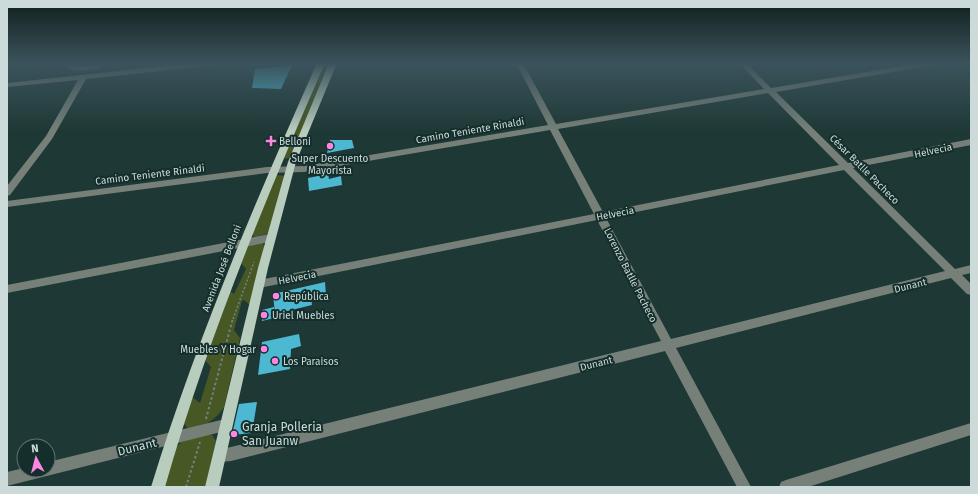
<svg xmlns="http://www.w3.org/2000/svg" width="978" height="494" viewBox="0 0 978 494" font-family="'Fira Sans',sans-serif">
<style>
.green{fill:#475824}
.building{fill:#4cb8d1}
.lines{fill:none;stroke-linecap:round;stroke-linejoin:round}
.path-far1{stroke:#6f8481;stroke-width:1.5;stroke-dasharray:2 2;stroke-linecap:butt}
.path{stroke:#6f8481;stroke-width:2;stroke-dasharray:2.5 2.5;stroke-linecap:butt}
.minor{fill:#768079;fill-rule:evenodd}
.major{fill:#b9cdbf;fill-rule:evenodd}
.poi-dot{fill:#fd86e3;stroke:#142e2b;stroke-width:1.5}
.labels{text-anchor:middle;stroke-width:4;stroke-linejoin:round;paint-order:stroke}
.street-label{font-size:10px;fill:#ccdbd9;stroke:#142e2b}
.poi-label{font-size:10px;fill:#ccdbd9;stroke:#142e2b;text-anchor:start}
.near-poi-label{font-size:12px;fill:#ccdbd9;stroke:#142e2b;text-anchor:start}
.near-street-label{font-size:12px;fill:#ccdbd9;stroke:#142e2b}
</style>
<rect width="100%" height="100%" fill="#1e3835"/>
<!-- green -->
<g class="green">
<polygon points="324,63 330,63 291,157 285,159 284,157"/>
<polygon points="276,175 286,176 269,231 267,234 254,237 252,234"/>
<path d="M 262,242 L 265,248 L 250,305 L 244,300 L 242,301 L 234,330 L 240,338 L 224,407 C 216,420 203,428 188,428 L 184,424 L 192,397 L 200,403 L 211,367 L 204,359 L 228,290 L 234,294 L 246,269 L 241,263 C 246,248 245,244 262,242 Z"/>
<polygon points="206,434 212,435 216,441 206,487 164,487 176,448 181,442"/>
</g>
<!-- building -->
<g class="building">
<polygon points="292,65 281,89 252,88 255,69"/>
<polygon points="330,140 352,140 354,148 327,153"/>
<polygon points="328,174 329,179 341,176 342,185 309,191 308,178"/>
<polygon points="325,282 326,295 311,297 312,305 275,314 273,294"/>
<polygon points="274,307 274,318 262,321 262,310"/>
<polygon points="299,334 301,346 291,349 290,369 258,375 262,342"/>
<polygon points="257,402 252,433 232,435 239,404"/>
</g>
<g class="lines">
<!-- path-far1 -->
<polyline class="path-far1" points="233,319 254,262"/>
<!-- path -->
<g class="path">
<polyline points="206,419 233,318"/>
<polyline points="186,487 200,442"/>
</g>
<!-- minor -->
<g class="minor">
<polygon points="62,63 70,63 75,67 98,65 102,67 98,69 73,71"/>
<polygon points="192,63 218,63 215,65 86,79 52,139 10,195 7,196 7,186 46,136 78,80 7,87 7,83"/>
<path d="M 516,63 L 523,63 L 556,124 L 764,89 L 739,63 L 746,63 L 771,88 L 920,63 L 937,63 L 934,65 L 776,92 L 848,163 L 971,139 L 971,145 L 853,168 L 955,269 L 971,265 L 971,273 L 962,275 L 971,284 L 971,295 L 967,294 L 951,278 L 676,348 L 751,487 L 737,487 L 665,351 L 231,461 L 220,462 L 215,460 L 213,455 L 215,450 L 231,447 L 661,341 L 597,220 L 259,288 L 255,287 L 254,284 L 255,281 L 259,280 L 594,214 L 550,130 L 304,172 L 267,173 L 7,207 L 7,201 L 267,167 L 304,166 L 548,125 ZM 768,93 L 839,165 L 603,212 L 558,129 ZM 844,170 L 945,271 L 671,339 L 606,218 Z"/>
<polygon points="270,234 275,238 270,242 7,293 7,285"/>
<polygon points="225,419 229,421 231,425 229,429 225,431 7,486 7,472 24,468 24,470 48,470 48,462"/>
<polygon points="971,423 971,435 808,487 779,487 781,482 786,480"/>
</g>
<!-- major -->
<g class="major">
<path d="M 317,63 L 325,63 C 264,202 207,341 165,487 L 151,487 C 196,341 255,202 317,63 Z"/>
<polygon points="329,63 337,63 296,162 268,268 219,487 205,487 258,268 288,162"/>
</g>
</g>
<!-- sky -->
<linearGradient id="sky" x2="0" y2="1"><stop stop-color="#101f1d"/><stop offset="0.48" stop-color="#3b535c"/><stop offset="1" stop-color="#3b535c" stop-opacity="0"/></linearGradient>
<rect width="978" height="132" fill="url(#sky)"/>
<!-- markers -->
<g class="poi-dot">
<path d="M269 135h4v4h4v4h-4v4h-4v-4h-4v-4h4z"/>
<circle cx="330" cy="146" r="4"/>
<circle cx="276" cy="296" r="4"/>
<circle cx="264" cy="315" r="4"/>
<circle cx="264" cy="349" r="4"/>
<circle cx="275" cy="361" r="4"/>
<circle cx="234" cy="434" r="4"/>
</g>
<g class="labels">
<!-- street labels -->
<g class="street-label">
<text transform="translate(470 130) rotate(-10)" y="4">Camino Teniente Rinaldi</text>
<text transform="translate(933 150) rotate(-12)" y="4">Helvecia</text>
<text transform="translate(865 169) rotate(45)" y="4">César Batlle Pacheco</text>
<text transform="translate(150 174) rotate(-7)" y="4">Camino Teniente Rinaldi</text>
<text transform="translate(615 213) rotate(-11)" y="4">Helvecia</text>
<text transform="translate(221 268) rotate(-69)" y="4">Avenida José Belloni</text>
<text transform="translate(631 275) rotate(63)" y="4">Lorenzo Batlle Pacheco</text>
<text transform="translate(297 277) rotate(-11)" y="4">Helvecia</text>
<text transform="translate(910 285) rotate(-14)" y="4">Dunant</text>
<text transform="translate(596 363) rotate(-14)" y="4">Dunant</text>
</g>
<!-- poi labels -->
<g class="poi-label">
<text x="279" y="145">Belloni</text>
<text x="330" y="162" text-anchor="middle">Super Descuento<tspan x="330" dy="12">Mayorista</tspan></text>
<text x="284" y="300">República</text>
<text x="272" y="319">Uriel Muebles</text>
<text x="256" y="353" text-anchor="end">Muebles Y Hogar</text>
<text x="283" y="365">Los Paraisos</text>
</g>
<!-- near-poi labels -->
<g class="near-poi-label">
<text x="242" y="431">Granja Polleria<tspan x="242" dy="14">San Juanw</tspan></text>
</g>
<!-- near-street labels -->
<g class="near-street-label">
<text transform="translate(137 447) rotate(-14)" y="4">Dunant</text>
</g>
</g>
<!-- border -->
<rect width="978" height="494" fill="none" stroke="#ccdbd9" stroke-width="16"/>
<!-- north arrow -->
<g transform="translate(36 458) rotate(353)"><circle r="19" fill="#142e2b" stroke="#5e7371"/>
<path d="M0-3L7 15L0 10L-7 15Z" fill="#fd86e3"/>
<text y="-6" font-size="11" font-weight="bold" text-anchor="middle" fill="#ccdbd9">N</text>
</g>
</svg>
